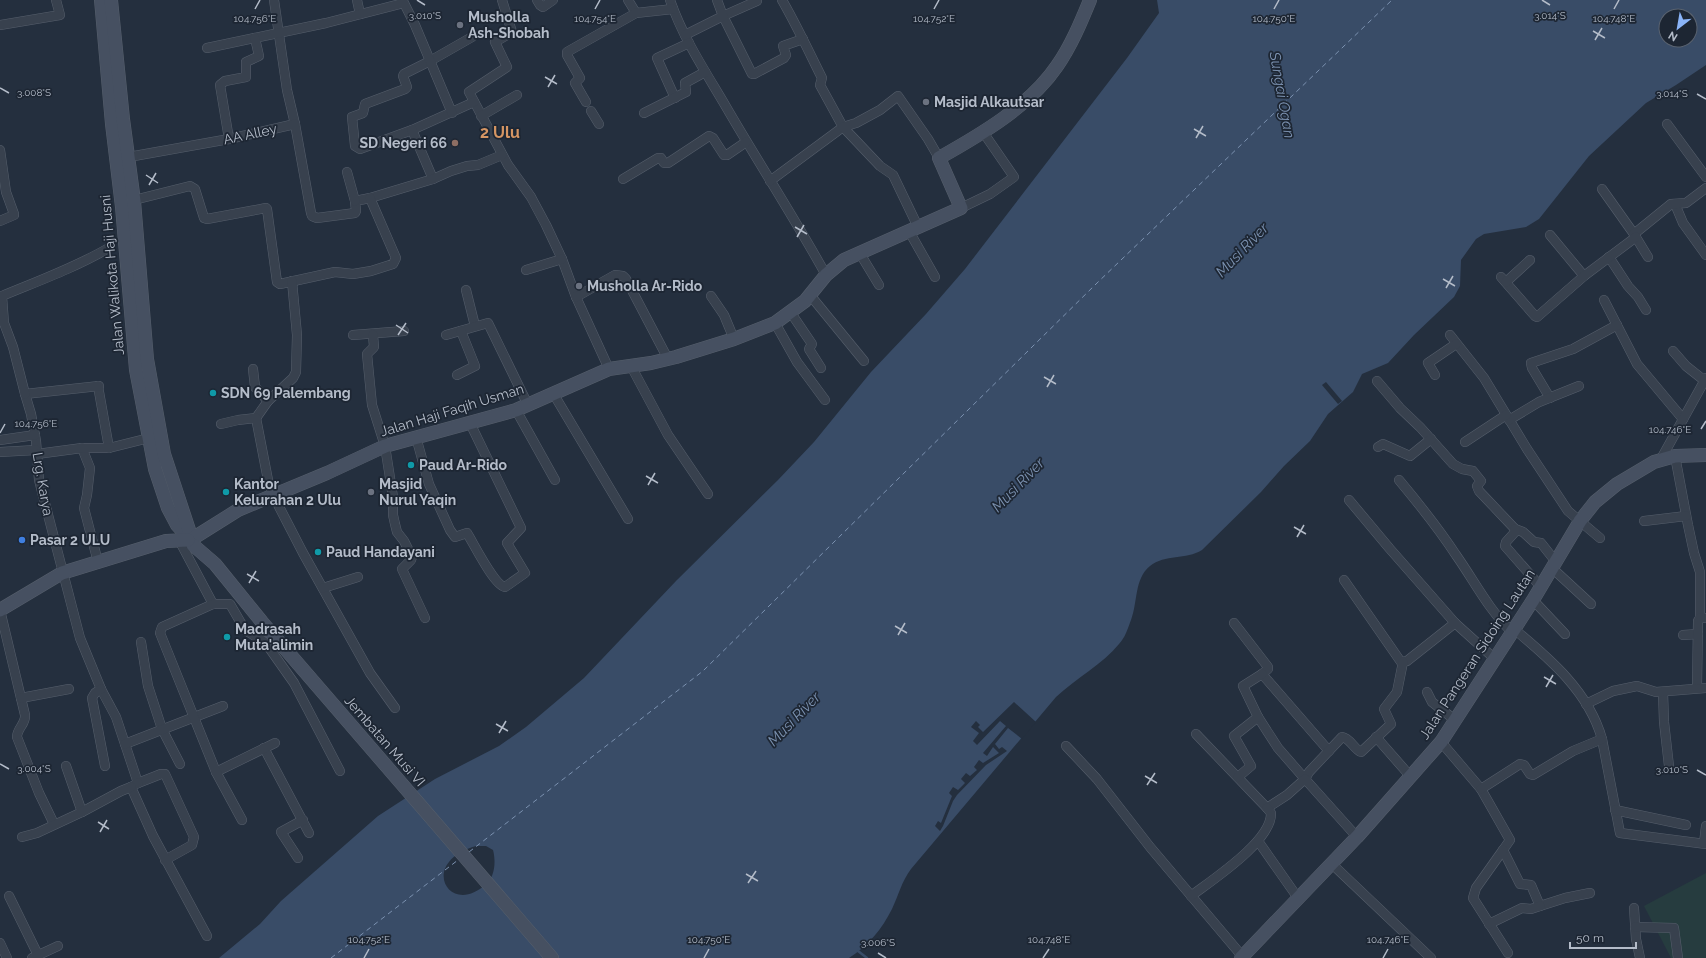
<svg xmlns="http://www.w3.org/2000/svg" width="1706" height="958" viewBox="0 0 1706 958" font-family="Raleway,sans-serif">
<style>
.green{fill:#263c3f}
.water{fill:#394c67;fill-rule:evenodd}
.pier{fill:#242f3e}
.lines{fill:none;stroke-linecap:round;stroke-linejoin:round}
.stream{stroke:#394c67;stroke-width:2.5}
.ferry{stroke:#7c92b1;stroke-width:1;stroke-dasharray:5 4;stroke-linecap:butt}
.street-casing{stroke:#565f6c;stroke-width:10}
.secondary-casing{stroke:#565f6c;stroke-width:14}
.street{stroke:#38414e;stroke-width:9}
.secondary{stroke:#465061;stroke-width:13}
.ticks{fill:none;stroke:#b4bcc9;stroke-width:1.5}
.worship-dot{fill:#6b7280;stroke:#1d2633;stroke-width:1.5}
.education-dot{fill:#8d6e63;stroke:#1d2633;stroke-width:1.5}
.culture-dot{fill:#0f9aa8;stroke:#1d2633;stroke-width:1.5}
.shop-dot{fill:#3f7fe0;stroke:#1d2633;stroke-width:1.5}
.labels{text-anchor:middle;stroke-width:3.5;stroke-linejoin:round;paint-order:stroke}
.poi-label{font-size:14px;font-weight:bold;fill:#b4bcc9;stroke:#1d2633;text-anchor:start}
.street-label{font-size:14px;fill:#b4bcc9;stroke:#1d2633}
.water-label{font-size:15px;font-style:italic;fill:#7c92b1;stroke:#1d2633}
.quarter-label{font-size:16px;font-weight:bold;fill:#d59563;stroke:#1d2633}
.ticks-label{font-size:10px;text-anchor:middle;fill:#b4bcc9;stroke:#1d2633;stroke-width:3.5;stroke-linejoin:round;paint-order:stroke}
</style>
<rect width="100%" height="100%" fill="#242f3e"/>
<!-- green -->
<polygon class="green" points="1706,873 1706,958 1671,958 1644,906"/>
<!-- water -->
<path class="water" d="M 1157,0 L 1706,0 L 1706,65 L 1676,85 L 1646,103 L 1589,156 L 1539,219 L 1526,227 L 1484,234 L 1476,239 L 1461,260 L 1460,286 L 1454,297 L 1414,335 L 1388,363 L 1362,374 L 1353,392 L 1328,414 L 1310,441 L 1284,466 L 1261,492 L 1202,550 C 1186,560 1165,554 1150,566 C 1134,579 1138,602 1131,620 C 1128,628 1125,638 1119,644 C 1103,664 1075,679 1056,697 L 911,869 C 901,883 899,894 892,909 C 882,929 868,946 849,958 L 219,958 L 260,924 L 281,901 L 378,816 L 435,779 L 499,746 L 526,727 L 584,678 L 676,581 L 778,480 L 814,442 L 871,372 L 926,314 L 965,269 L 1127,58 L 1159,13 ZM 1666,16 L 1690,16 L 1690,40 L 1666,40 ZM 476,846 L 486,846 L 493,850 C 496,861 495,877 486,884 C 450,918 417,863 476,846 Z"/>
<!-- pier -->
<g class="pier">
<polygon points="1326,382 1342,401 1338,404 1322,385"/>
<polygon points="1014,702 1036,722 1022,739 1008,728 995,744 999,749 1002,747 1007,751 986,765 957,795 953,801 943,826 940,831 935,826 938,821 941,823 952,796 949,793 953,787 958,790 965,783 961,779 966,773 970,776 977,770 974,767 979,760 983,763 999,753 993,747 987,756 983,753 1006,726 1000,721 977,745 973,741 979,733 971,727 976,721 980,725 978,727 983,732"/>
</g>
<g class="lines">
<!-- stream -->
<polyline class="stream" points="858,951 867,958"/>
<!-- ferry -->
<g class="ferry">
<polyline points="469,852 703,671 1096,284 1392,0"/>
<polyline points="331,958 458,860"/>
</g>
<defs>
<g id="street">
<polyline points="274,0 287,90 295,124"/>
<polyline points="357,0 360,14"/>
<polyline points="502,0 512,32 495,42 507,67 469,92 508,165 531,197 546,225 562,259 576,297 609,369"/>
<polyline points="537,0 540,5 543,7 553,0"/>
<polyline points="628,0 636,13"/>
<path d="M 670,0 C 683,38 705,71 725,105 C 758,162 794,217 826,275"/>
<polyline points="757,1 723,16 752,74 754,74 784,58 786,55 783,46 803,39"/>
<polyline points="0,25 60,15 56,0"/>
<polyline points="685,35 723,16 717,0"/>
<polyline points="472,37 430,61 404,74 403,76 407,87 405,89 365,104 363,113 352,117 355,146 360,149 412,130 474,102"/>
<polyline points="207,48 326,23 404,3 415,25 452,113"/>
<polyline points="675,98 657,58 689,43"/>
<polyline points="586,102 575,83 580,78 567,55 567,52 636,13 673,9"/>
<polyline points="591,111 599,124"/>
<polyline points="644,113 686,92 685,83 705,72"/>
<polyline points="481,116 517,95"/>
<polyline points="1667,124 1706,177"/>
<polyline points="412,130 433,179"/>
<polyline points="229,139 220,85 225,81 246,77 246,62 259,56 255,38"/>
<polyline points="0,150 6,192 14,214 14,215 0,221"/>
<polyline points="123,158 229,139 295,124 311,213 312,216 317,218 355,213 356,211 355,201 370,198 433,179 451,171 467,166 478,165 502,155"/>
<polyline points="347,172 355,201"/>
<polyline points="623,179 658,158 661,158 664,163 668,163 709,136 713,138 724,155 727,155 746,142"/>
<path d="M 770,181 L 843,127 L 820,85 L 822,78 C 809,52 797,26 782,0"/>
<polyline points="1602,189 1634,234 1648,257"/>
<polyline points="134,200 190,186 195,189 204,218 207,219 266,208 267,209 277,282 280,284 335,272 353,274 371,271 393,264 396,258 370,198"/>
<polyline points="1675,204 1683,223 1706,255"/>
<polyline points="961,208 990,194 1014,177 983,132"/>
<polyline points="918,227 893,175 880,166 843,127 856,123 880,110 898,96 928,139 939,158"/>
<polyline points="909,231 935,277"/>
<polyline points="1634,234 1671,204 1686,203 1706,188"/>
<polyline points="1550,235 1584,276"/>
<polyline points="859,252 879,285"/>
<polyline points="1609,257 1628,286 1638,297 1646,310"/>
<polyline points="526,270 562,259"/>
<polyline points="1501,277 1535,316 1537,317 1584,276 1636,237"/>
<polyline points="1506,282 1530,260"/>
<polyline points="466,290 475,326"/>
<polyline points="810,295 864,361"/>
<polyline points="711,296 724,315 734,339"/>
<polyline points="576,297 615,275 623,276 626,279 668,359"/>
<polyline points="1604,300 1637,364 1683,419"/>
<polyline points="791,313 812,344 809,349 821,368"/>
<polyline points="775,323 797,362 825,400"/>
<polyline points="353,335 404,331"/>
<polyline points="373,335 374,347 367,354 372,405 385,446 393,497 393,515 395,524 397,532 404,541 412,557 411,560 402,569 425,618"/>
<polyline points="446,335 488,323 528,405"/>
<polyline points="1450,335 1484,378 1527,449 1568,511 1600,538"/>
<polyline points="1673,351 1686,366 1705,381"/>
<polyline points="631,366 668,435 708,494"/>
<polyline points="253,369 255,387 268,401"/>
<polyline points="457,375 475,366 461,331"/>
<polyline points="1435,375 1428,363 1456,344"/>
<polyline points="1377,381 1400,408 1420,427 1453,464 1462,469 1473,471 1481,481 1477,486 1479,491 1515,529 1523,532 1534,542 1541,543 1556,562"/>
<polyline points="98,386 109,448"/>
<polyline points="99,386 25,394 31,414 36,441 39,480 80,638 101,689 116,717 138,783 161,774 165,774 194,837 192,845 165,860"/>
<polyline points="553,393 628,519"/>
<path d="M 25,394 L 13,347 L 4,323 L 2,296 C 38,281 74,268 107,249"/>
<polyline points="1550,398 1532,368 1531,363 1573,349 1617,325"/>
<polyline points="516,410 555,480"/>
<polyline points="256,418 268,401 293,378 296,372 297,335 292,281"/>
<polyline points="1509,420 1539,402 1579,386"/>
<polyline points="221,424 238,420 256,418 268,480 273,495 303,553 370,673 395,708"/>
<path d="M 416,437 L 429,484 L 450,530 L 455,537 L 467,533 C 474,544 494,585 505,587 L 525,573 L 507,543 L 521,528 L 470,423"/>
<polyline points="0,440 35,435"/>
<polyline points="1465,442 1506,415"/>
<polyline points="1378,447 1383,444 1410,456 1431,439"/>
<polyline points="82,448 90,468 87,495 84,508 98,562"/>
<polyline points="0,452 36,450"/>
<polyline points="37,454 82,448 109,448 149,438"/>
<polyline points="1675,456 1688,525 1694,553 1700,572 1700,618"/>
<polyline points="1661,459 1706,378"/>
<path d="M 1399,480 C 1419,504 1439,529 1456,555 C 1475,582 1488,609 1512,632"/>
<polyline points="1349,500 1390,549 1455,623"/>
<polyline points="1644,521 1686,516"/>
<polyline points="1515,529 1515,532 1506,542 1505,546 1540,586"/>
<polyline points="179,540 213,604"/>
<polyline points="1552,568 1591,604"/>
<polyline points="1344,580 1401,662 1407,661 1455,623 1495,659"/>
<polyline points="323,588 358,577"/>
<polyline points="1533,600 1565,634"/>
<path d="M 0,610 L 25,715 C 26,724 17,728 17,737 L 39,793 L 54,824"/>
<polyline points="1234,623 1268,667 1268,669 1262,674 1329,751"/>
<path d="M 1514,629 C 1550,659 1589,692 1602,739 L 1620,833 L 1706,844"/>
<polyline points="1683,635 1698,634"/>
<polyline points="141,642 148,686 162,729 180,764"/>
<polyline points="1697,688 1698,621 1700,618 1706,618"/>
<polyline points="101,689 95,693 92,698 105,766"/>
<polyline points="1427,692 1432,702 1455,720"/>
<polyline points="1663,692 1664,722 1669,766"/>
<polyline points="21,698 69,689"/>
<polyline points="1586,704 1613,691 1637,686 1656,692 1706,688"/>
<path d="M 1258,717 L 1278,748 L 1305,779 L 1309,772 L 1342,737 C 1350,738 1354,749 1361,752 L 1391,724 L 1384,709 L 1397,692 L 1403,662"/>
<polyline points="1196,734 1267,808 1287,795 1305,779 1357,837"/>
<polyline points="1376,737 1411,777"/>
<polyline points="1441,742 1481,789 1510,840 1503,850 1520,884 1531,885 1540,906 1565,898 1590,893"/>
<polyline points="125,744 223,706"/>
<polyline points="1066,746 1097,779 1150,847 1242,956"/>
<polyline points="264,748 309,833"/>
<polyline points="66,766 82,812"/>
<polyline points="216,772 275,743"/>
<polyline points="1238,777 1251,766 1234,736 1258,717 1243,686 1262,674"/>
<polyline points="138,783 131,787 153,836 207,936"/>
<polyline points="1481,789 1520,764 1524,765 1530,774 1533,775 1573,751 1602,739"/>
<polyline points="1615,810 1686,825"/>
<polyline points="242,820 216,772 160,633 162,627 213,604 230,604 245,630 263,641 270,649 294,683 340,771"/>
<polyline points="22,837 37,833 82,812 121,791 131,787"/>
<polyline points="1258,841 1298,898"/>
<polyline points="1704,843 1706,826"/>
<polyline points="1503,850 1476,888 1473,898 1508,953"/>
<polyline points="298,858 281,832 303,820"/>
<polyline points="1331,863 1431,958"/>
<polyline points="9,896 38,955"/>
<path d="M 1191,896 C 1212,880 1272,841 1271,813 L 1267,808"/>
<polyline points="1634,908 1636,939 1640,958"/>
<polyline points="1489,924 1522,908 1531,909 1540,906"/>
<polyline points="1635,927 1674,928 1678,958"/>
<polyline points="0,943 7,958"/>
<polyline points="32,958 58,946"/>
</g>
<g id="secondary">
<polyline points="101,0 112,124 122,207 136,370 155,469 168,508 177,525 189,538"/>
<polyline points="111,0 123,119 134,201 147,359 164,454 191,536"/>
<path d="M 195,537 L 238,510 L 327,473 L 385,446 L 516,410 L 609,369 L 651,363 L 676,357 L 734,339 L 775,323 L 805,301 L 826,275 L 844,260 L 961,208 L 939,158 C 980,135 1030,106 1057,66 C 1071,46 1081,22 1090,0"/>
<polyline points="193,545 215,564 262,622 552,958"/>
<polyline points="0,610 62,573 166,541 188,540"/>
<polyline points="1241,958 1357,837 1441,742 1533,600 1580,521 1595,502 1617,484 1654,462 1675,456 1706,455"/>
</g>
</defs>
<!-- street casing -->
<use href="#street" class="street-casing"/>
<!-- secondary casing -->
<use href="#secondary" class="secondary-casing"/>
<!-- street -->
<use href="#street" class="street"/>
<!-- secondary -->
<use href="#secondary" class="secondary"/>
</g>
<!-- ticks -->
<path class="ticks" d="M 417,0 L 425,5M 1542,0 L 1550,5M 255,9 L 260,0M 595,9 L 600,0M 934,9 L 939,0M 1274,9 L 1279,0M 1614,9 L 1619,0M 1593,31 L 1605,38M 1595,40 L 1602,28M 545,77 L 557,84M 548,87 L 555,75M 0,88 L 9,93M 1697,94 L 1706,99M 1194,129 L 1206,136M 1196,138 L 1203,126M 146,175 L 158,183M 149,185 L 156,173M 795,227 L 807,234M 797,237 L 804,225M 1443,279 L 1455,286M 1446,288 L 1453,276M 396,325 L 408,333M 398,335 L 406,323M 1044,377 L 1056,384M 1047,387 L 1054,375M 1701,429 L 1706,421M 0,433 L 5,424M 646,476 L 658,483M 648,485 L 655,473M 1294,527 L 1306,534M 1297,537 L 1304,525M 247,574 L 259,581M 249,583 L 256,571M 895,626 L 907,633M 898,635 L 905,623M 1544,677 L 1556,684M 1546,687 L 1553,675M 496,724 L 508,731M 499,733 L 506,721M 0,764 L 9,769M 1697,770 L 1706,775M 1145,776 L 1157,783M 1147,785 L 1155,773M 98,822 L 109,829M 100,832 L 107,820M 746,874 L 758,881M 748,883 L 756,871M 878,953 L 886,958M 364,958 L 369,949M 704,958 L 709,949M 1043,958 L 1049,949M 1383,958 L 1388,949"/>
<!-- markers -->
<g class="worship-dot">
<circle cx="460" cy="25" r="4"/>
<circle cx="926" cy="102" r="4"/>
<circle cx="579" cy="286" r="4"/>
<circle cx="371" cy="492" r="4"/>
</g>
<circle class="education-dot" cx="455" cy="143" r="4"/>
<g class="culture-dot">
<circle cx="213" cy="393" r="4"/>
<circle cx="411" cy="465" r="4"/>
<circle cx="226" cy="492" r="4"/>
<circle cx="318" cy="552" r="4"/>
<circle cx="227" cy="637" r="4"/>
</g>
<circle class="shop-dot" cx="22" cy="540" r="4"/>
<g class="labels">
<!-- poi labels -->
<g class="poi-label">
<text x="468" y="22">Musholla<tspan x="468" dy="16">Ash-Shobah</tspan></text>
<text x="934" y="107">Masjid Alkautsar</text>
<text x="447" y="148" text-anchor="end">SD Negeri 66</text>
<text x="587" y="291">Musholla Ar-Rido</text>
<text x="221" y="398">SDN 69 Palembang</text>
<text x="419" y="470">Paud Ar-Rido</text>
<text x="234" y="489">Kantor<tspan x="234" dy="16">Kelurahan 2 Ulu</tspan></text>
<text x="379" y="489">Masjid<tspan x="379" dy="16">Nurul Yaqin</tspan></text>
<text x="30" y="545">Pasar 2 ULU</text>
<text x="326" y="557">Paud Handayani</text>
<text x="235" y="634">Madrasah<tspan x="235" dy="16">Muta'alimin</tspan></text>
</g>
<!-- street labels -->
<g class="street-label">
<text transform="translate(250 134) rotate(-12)" y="5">AA Alley</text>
<text transform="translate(112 275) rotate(-95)" y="5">Jalan Walikota Haji Husni</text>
<text transform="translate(452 410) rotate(-17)" y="5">Jalan Haji Faqih Usman</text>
<text transform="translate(43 484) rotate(80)" y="5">Lrg. Karya</text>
<text transform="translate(1477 654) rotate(-57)" y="5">Jalan Pangeran Sidoing Lautan</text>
<text transform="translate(385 741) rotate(49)" y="5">Jembatan Musi VI</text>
</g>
<!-- water labels -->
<g class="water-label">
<text transform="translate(1282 95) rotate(80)" y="5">Sungai Ogan</text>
<text transform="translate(1242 250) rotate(-46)" y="5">Musi River</text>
<text transform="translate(1018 485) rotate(-46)" y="5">Musi River</text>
<text transform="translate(794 719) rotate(-46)" y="5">Musi River</text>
</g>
<!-- quarter labels -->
<g class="quarter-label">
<text x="500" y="138">2 Ulu</text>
</g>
</g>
<g class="ticks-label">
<text x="1550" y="19">3.014°S</text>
<text x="425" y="19">3.010°S</text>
<text x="255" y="22">104.756°E</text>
<text x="595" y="22">104.754°E</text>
<text x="934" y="22">104.752°E</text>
<text x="1274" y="22">104.750°E</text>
<text x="1614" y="22">104.748°E</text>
<text x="34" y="96">3.008°S</text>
<text x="1672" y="97">3.014°S</text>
<text x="36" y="427">104.756°E</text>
<text x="1670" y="433">104.746°E</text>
<text x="34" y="772">3.004°S</text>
<text x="1672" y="773">3.010°S</text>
<text x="369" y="943">104.752°E</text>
<text x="709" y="943">104.750°E</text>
<text x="1049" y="943">104.748°E</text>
<text x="1388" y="943">104.746°E</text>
<text x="878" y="946">3.006°S</text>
</g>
<!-- north arrow -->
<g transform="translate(1678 28) rotate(211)"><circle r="19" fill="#1d2633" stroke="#59626f"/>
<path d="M0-3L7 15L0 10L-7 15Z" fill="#8ab4f8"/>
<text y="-6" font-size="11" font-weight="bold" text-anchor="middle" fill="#b4bcc9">N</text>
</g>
<!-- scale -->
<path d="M1570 942v6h66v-6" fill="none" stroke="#b4bcc9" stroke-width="2"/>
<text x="1576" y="942" font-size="12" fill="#b4bcc9" stroke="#1d2633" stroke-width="3" paint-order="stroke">50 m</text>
</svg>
